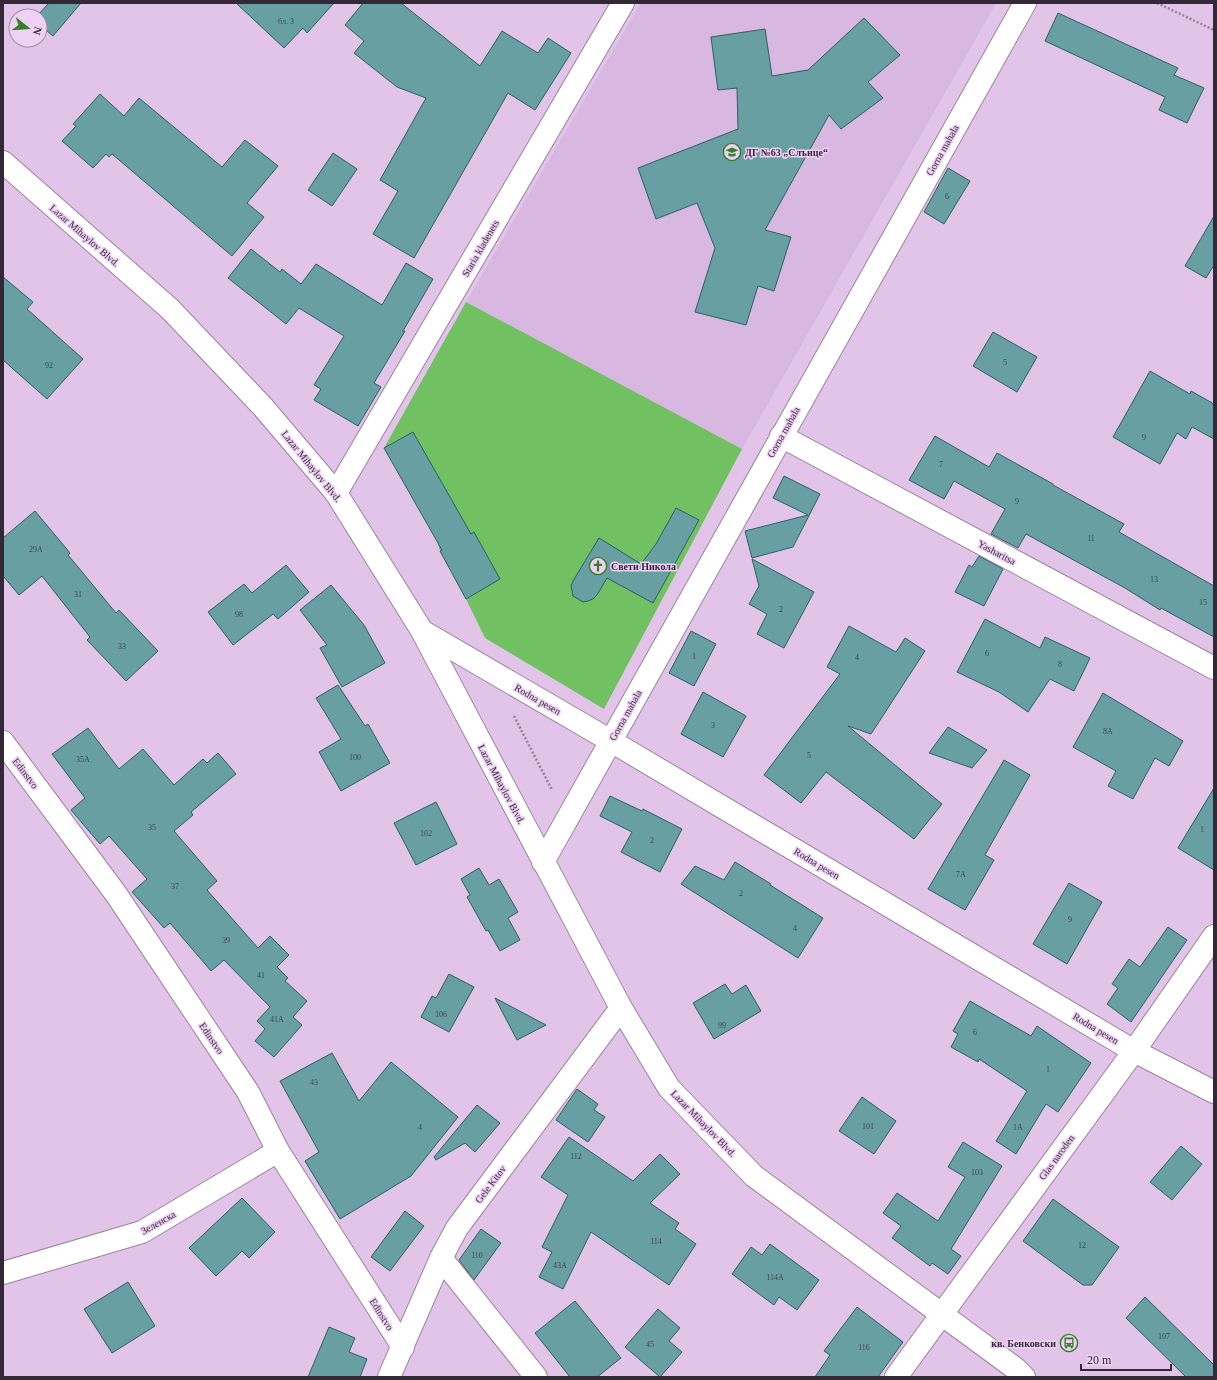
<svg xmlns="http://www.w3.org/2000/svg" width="1217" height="1380" viewBox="0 0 1217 1380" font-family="'Times New Roman',serif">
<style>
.built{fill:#d8b7e0}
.green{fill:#71c061}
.building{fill:#689fa2;stroke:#2b6164}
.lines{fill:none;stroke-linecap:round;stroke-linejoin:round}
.minor-casing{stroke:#9d82a3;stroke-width:24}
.path{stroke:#97819b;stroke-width:2.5;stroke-dasharray:2 2;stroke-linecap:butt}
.minor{stroke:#fff;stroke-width:22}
.labels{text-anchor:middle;stroke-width:3;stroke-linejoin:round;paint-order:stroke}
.number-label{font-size:8px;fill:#404651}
.street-label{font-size:10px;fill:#332836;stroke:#eed1f4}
.poi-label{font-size:10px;font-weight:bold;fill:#332836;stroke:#eed1f4;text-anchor:start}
</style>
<rect width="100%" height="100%" fill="#e1c4e7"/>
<!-- built -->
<polygon class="built" points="641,3 996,3 742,449 466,302"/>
<!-- green -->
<polygon class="green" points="466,302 742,449 604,709 485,638 466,599 440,551 437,541 384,448"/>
<!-- building -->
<g class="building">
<polygon points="49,3 81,3 53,36 40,25 40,16 37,16"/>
<polygon points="236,3 334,3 307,33 303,28 284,48"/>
<polygon points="363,3 401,3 480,66 502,31 538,53 548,38 571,53 535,110 508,93 414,258 373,234 398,191 380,180 426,98 397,87 354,53 364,41 345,25"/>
<polygon points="1058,13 1178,68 1174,75 1204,88 1187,123 1159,110 1165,97 1045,41"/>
<polygon points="864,18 900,55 868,82 883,98 841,129 829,115 765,230 791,237 774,291 758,286 746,325 695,312 715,248 697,203 656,219 638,168 738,129 737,88 718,90 711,37 765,29 772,76 808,70"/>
<polygon points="100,94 124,116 139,98 222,167 245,140 278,166 247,203 264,217 232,256 112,154 109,157 106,154 93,168 62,141 76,126 73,124"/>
<polygon points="333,153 357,169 332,206 308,190"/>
<polygon points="948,168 970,181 944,224 924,212"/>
<polygon points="1214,216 1214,265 1206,278 1185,266"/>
<polygon points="251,249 280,272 282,269 301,284 316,264 382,305 406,263 433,279 403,331 405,331 374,383 381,387 358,426 314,400 321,389 314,385 344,336 299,308 286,324 228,278"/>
<polygon points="3,277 33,302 27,309 83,359 47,399 3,360"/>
<polygon points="993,332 1037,357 1017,392 973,366"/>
<polygon points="1150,371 1190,394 1191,391 1214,404 1214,439 1192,427 1186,439 1177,433 1160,464 1113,437"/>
<polygon points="413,432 471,534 474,532 500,579 466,599 440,551 442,550 384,448"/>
<polygon points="935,436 989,467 997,453 1053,484 1053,485 1124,524 1119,532 1214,586 1214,637 1161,608 1160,610 1125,588 1026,534 1018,548 991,534 1005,509 954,481 944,499 909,480"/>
<polygon points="784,476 820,494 793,547 752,558 745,531 808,515 773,498"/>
<polygon points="676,508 699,520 653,603 607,578 597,595 593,599 588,601 583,602 573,596 571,586 573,581 599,538 641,564 656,544"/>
<polygon points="35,511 70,553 68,555 116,613 119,610 158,651 126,681 87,640 90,637 42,576 19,595 3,576 3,538"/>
<polygon points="979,556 1003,569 984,606 955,592 969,565 972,567"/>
<polygon points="752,559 814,592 784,648 757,634 767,614 749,604 759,586"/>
<polygon points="286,565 309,592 278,619 273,614 233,645 208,612 244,584 252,593"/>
<polygon points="331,585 364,625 385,663 342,687 320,648 327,645 300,610"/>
<polygon points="985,619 1040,648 1045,637 1090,658 1074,691 1050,679 1028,712 999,692 957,672"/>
<polygon points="849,626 896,652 905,638 925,651 871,734 848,726 942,804 914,839 826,772 801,803 764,775 840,674 827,667"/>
<polygon points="691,631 716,644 694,686 669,673"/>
<polygon points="338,685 365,726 368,724 390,763 341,791 319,752 341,739 316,698"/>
<polygon points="703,692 746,716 723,757 681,734"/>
<polygon points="1103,693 1183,741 1169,766 1155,758 1133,799 1108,786 1116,771 1073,747"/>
<polygon points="948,727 987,750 972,768 929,753"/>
<polygon points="88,728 119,769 143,749 174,785 203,759 207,763 218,753 236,774 191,812 193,815 174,831 217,881 207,890 258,948 270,936 289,955 277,967 288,978 285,981 307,1001 293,1017 302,1025 274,1057 255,1041 265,1029 257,1021 270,1007 224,960 211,971 170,923 164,928 132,892 147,879 109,836 100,844 71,810 85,798 52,754"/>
<polygon points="1004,760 1030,775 985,855 994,860 965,910 928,889"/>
<polygon points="1214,788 1214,870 1178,848"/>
<polygon points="610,796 642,811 643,809 682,829 660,872 621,852 632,832 600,816"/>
<polygon points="436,802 457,844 416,865 394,823"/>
<polygon points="735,862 771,884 770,885 823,918 798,958 681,884 695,866 724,880"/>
<polygon points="479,868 489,885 499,879 518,912 508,918 520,940 500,951 488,930 486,931 467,897 470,895 461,879"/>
<polygon points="1069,883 1102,902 1067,964 1033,944"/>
<polygon points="1168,927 1187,940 1131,1022 1107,1004 1118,988 1112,984 1129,959 1140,967"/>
<polygon points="449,974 474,987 449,1032 421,1017 432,996 436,998"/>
<polygon points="725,984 732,994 746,985 761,1011 714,1039 693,1003"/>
<polygon points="495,998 546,1025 517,1040"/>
<polygon points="970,1001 1031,1036 1037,1026 1091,1063 1058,1112 1046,1104 1016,1154 996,1141 1027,1091 979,1059 978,1062 951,1047 958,1034 953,1031"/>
<polygon points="332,1053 359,1101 391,1062 458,1117 411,1176 340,1219 305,1161 319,1152 280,1081"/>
<polygon points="577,1089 598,1104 594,1110 605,1117 588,1142 556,1120"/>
<polygon points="862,1097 896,1121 874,1154 839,1131"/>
<polygon points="477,1105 500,1123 475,1152 465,1143 436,1160 434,1157"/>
<polygon points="569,1137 633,1181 660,1154 680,1174 650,1203 679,1223 675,1229 696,1244 669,1285 591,1232 563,1289 539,1277 552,1252 542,1247 568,1195 541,1177"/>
<polygon points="963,1142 1002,1166 951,1249 961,1256 948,1274 932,1263 930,1266 892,1238 901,1226 883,1213 897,1193 938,1221 965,1177 948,1167"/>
<polygon points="1181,1146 1202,1164 1172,1200 1150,1182"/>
<polygon points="242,1198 275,1232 249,1258 242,1251 216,1276 189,1248"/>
<polygon points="1053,1199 1119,1247 1092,1285 1083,1285 1023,1241"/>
<polygon points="405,1211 424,1226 390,1271 371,1257"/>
<polygon points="481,1229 501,1243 474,1280 459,1260"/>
<polygon points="770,1244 819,1280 797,1310 779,1297 774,1305 732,1274 751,1247 762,1255"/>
<polygon points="128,1282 155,1326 112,1353 84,1309"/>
<polygon points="1145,1297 1214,1365 1214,1377 1186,1377 1126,1318"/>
<polygon points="575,1301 621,1358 597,1377 570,1377 535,1333"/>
<polygon points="857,1307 903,1342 878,1377 815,1377 830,1355 824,1351"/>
<polygon points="658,1309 680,1328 669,1341 682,1352 660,1377 625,1347"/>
<polygon points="329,1327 355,1338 349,1352 367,1359 360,1377 308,1377"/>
</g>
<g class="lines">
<defs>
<g id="minor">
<polyline points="3,162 170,309 263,407 336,493 422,631 621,1008 669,1088 754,1176 1016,1369 1024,1377"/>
<polyline points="781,436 1214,668"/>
<polyline points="336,493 623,3"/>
<polyline points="422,631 611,741 1134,1051 1214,1092"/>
<polyline points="3,742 116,894 248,1092 278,1151 403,1347"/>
<polyline points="543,862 1025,3"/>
<polyline points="441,1258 536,1377"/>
<polyline points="3,1273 142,1232 278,1151"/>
<polyline points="389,1377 441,1258 457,1228 621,1008"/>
<polyline points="896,1377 1134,1051 1214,936"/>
</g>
</defs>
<!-- minor casing -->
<use href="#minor" class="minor-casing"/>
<!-- path -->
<g class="path">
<polyline points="1157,3 1214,30"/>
<polyline points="514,716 552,790"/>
</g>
<!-- minor -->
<use href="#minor" class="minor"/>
</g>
<!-- icons -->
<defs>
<symbol id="school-ring" viewBox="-11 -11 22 22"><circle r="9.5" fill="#eed1f4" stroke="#357f25" stroke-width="1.5"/><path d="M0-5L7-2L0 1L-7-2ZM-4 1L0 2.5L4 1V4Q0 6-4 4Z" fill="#357f25"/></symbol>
<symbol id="church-ring" viewBox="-11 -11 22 22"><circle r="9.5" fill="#eed1f4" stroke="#357f25" stroke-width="1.5"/><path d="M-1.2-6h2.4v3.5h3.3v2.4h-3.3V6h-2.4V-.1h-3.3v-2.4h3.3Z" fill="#357f25"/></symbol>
<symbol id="bus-ring" viewBox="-11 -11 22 22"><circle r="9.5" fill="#eed1f4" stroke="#357f25" stroke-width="1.5"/><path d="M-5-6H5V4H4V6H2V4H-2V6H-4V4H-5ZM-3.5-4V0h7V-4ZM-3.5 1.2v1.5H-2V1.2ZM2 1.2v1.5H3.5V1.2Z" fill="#357f25"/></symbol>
</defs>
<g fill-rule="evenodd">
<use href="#school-ring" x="722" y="142" width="20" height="20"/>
<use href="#church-ring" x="588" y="556" width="20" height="20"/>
<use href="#bus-ring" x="1059" y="1333" width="20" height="20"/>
</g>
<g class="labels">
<!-- number labels -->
<g class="number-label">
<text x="286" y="24">бл. 3</text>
<text x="947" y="199">6</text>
<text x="1005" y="365">5</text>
<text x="49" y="368">92</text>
<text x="1144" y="440">9</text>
<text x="941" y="467">7</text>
<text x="1017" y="504">9</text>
<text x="1091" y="541">11</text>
<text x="36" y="552">29А</text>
<text x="1154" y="582">13</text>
<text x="78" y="597">31</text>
<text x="1203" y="605">15</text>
<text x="781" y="612">2</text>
<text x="239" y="617">98</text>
<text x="122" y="649">33</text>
<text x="987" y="656">6</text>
<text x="694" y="659">1</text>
<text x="857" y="660">4</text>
<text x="1060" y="667">8</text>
<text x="713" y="728">3</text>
<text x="1108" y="734">8А</text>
<text x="809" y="758">5</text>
<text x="355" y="760">100</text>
<text x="83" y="762">35А</text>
<text x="152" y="830">35</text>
<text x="1202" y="832">1</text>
<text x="426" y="836">102</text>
<text x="652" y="843">2</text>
<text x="961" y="877">7А</text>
<text x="175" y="889">37</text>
<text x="741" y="896">2</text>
<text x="1070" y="922">9</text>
<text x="795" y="931">4</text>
<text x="226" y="943">39</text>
<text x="261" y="978">41</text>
<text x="441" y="1017">106</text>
<text x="277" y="1022">41А</text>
<text x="722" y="1028">99</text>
<text x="975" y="1035">6</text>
<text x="1048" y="1072">1</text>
<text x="314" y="1085">43</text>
<text x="868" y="1129">101</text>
<text x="420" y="1130">4</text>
<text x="1018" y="1130">1А</text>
<text x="576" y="1159">112</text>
<text x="977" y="1175">103</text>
<text x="656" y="1244">114</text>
<text x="1082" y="1248">12</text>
<text x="477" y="1258">110</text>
<text x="560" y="1268">43А</text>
<text x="775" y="1280">114А</text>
<text x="1164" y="1339">107</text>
<text x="650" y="1347">45</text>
<text x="864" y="1350">116</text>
</g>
<!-- street labels -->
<g class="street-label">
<text transform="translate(942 150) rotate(-61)" y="4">Gorna mahala</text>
<text transform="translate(85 235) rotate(41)" y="4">Lazar Mihaylov Blvd.</text>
<text transform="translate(480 248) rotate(-60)" y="4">Staria kladenets</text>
<text transform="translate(783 432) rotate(-61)" y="4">Gorna mahala</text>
<text transform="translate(312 466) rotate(51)" y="4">Lazar Mihaylov Blvd.</text>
<text transform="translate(997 552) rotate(28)" y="4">Yasharitsa</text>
<text transform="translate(538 699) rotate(30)" y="4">Rodna pesen</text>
<text transform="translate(625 715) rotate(-61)" y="4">Gorna mahala</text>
<text transform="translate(26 773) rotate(53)" y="4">Edinstvo</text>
<text transform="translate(502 784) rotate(62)" y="4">Lazar Mihaylov Blvd.</text>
<text transform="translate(817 863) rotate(31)" y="4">Rodna pesen</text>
<text transform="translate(1096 1028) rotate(31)" y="4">Rodna pesen</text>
<text transform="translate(212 1038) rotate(56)" y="4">Edinstvo</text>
<text transform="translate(704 1123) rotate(46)" y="4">Lazar Mihaylov Blvd.</text>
<text transform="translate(1056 1157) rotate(-54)" y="4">Glas naroden</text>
<text transform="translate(490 1184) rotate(-53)" y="4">Gele Kitov</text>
<text transform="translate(158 1222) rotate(-29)" y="4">Зеленска</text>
<text transform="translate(382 1314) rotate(58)" y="4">Edinstvo</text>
</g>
<!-- poi labels -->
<g class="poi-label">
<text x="745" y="156">ДГ №63 „Слънце“</text>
<text x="611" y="570">Свети Никола</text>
<text x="1056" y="1347" text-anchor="end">кв. Бенковски</text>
</g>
</g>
<!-- border -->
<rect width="1217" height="1380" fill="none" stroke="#332836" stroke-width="8"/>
<!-- north arrow -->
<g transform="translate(28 28) rotate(107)"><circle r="19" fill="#eed1f4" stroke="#a38da8"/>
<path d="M0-3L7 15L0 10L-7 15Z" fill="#357f25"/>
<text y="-6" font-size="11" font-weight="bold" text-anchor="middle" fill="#332836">N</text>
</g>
<!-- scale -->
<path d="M1081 1364v6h90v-6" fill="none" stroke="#332836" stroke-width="2"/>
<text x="1087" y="1364" font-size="12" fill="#332836" stroke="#eed1f4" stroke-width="3" paint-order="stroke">20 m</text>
</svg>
